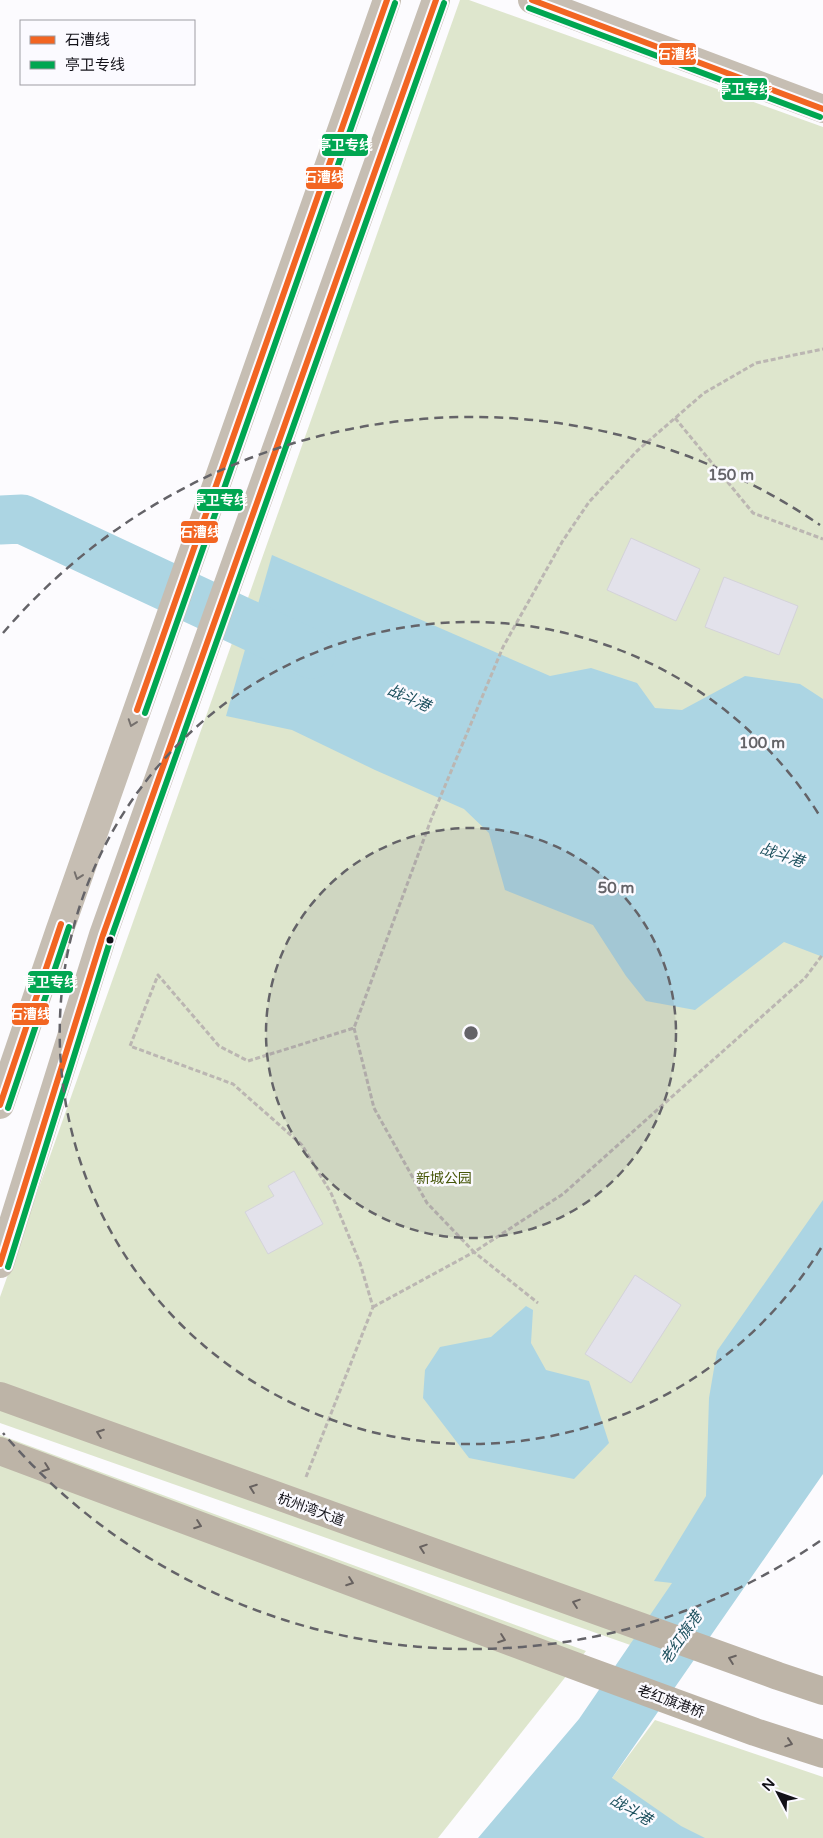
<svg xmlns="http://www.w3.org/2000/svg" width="823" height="1838" viewBox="0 0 823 1838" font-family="'Varela Round','Noto Sans SC',sans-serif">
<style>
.green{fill:#dee6cd}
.water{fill:#acd5e3}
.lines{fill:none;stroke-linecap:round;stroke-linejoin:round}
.river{stroke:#acd5e3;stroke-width:49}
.building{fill:#e3e2eb;stroke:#d4d3d9}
.path{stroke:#bbb6b2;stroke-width:3;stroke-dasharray:5 2.5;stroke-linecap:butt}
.tertiary{stroke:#c6beb3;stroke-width:28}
.primary{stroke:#bdb4a7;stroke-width:28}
.bus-1-casing{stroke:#fbfaff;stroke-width:10}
.bus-2-casing{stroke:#fbfaff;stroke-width:10}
.bus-1{stroke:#f26522;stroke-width:6}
.bus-2{stroke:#00a651;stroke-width:6}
.oneway{stroke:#75706d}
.oneway2{stroke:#686260}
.ring{fill:none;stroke:#646368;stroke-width:2.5;stroke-dasharray:9 6}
.bus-dot{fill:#121118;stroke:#fbfaff;stroke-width:2}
.labels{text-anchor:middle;stroke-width:5;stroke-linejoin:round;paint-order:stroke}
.park-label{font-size:14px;fill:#47570a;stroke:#fbfaff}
.street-label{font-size:14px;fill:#121118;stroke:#fbfaff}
.water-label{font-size:15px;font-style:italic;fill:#1d505e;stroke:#fbfaff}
.centre{fill:#646368;stroke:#fbfaff;stroke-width:2.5}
.ring-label{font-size:15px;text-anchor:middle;font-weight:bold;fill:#646368;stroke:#fbfaff;stroke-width:5;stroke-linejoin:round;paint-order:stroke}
.line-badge{stroke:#fbfaff;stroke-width:2}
.badge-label{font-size:14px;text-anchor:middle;font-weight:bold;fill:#fff}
</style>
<rect width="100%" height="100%" fill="#fcfbfe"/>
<!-- green -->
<g class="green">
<polygon points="460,0 469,0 823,127 823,1419 636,1647 0,1423 0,1297"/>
<polygon points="0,1435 586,1651 438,1838 0,1838"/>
<polygon points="655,1720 823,1777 823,1838 699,1838 606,1786"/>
</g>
<!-- water -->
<g class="water">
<polygon points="272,555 550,676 591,668 637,683 655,708 682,710 745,676 800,684 823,699 823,957 784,942 695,1010 646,1001 626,976 593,925 505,890 489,833 464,809 375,770 292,730 226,716"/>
<polygon points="823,1200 823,1474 612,1778 681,1826 705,1838 478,1838 579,1719 672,1583 654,1581 706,1496 709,1398 717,1351"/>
<polygon points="526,1306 533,1310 531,1343 546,1370 589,1381 609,1443 574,1479 469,1458 423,1398 425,1370 440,1347 491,1337"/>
</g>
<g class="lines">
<!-- river -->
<polyline class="river" points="0,520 22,519 311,654"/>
</g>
<!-- building -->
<g class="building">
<polygon points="631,538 700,569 676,621 607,590"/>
<polygon points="724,577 798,606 779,655 705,627"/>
<polygon points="294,1171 323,1224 268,1254 245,1212 274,1196 268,1186"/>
<polygon points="635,1275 681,1305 631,1383 585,1354"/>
</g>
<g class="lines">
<!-- path -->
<g class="path">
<polyline points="675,418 753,513 823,539"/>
<polyline points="354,1028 374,1108 427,1203 474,1252 563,1194 805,978 823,954"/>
<polyline points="373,1307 474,1252 538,1303"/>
<polyline points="306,1477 373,1307 360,1263 331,1193 302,1145 233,1084 130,1046 158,975 219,1046 248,1061 354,1028 432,817 503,647 562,542 589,502 637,451 704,393 756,363 823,349"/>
</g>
<!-- tertiary -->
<g class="tertiary">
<polyline points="532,0 823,109"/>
<polyline points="0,1105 59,932 387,0"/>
<polyline points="0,1264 103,935 436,0"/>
</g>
<!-- primary -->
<g class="primary">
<polyline points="0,1396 778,1676 823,1691"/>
<polyline points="0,1451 586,1670 755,1732 823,1754"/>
</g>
<defs>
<g id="bus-1">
<polyline points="532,0 823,109"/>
<polyline points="137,710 387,0"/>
<polyline points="0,1105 61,924"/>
<polyline points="0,1264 103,935 436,0"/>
</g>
<g id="bus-2">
<polyline points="529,8 820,117"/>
<polyline points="145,713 395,3"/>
<polyline points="8,1108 69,927"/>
<polyline points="8,1267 111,938 444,3"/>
</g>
</defs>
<!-- bus-1 casing -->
<use href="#bus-1" class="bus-1-casing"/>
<!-- bus-2 casing -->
<use href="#bus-2" class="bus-2-casing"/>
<!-- bus-1 -->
<use href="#bus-1" class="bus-1"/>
<!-- bus-2 -->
<use href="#bus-2" class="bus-2"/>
</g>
<!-- one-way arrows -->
<defs><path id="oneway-chevron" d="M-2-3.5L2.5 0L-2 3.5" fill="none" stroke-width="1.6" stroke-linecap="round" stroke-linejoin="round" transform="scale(1.25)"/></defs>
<g class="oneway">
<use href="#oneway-chevron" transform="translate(132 723) rotate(109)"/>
<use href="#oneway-chevron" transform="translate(78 876) rotate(109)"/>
</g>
<g class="oneway2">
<use href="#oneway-chevron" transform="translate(100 1433) rotate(-160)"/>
<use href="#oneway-chevron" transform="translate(46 1468) rotate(20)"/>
<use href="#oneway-chevron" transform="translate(253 1488) rotate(-160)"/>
<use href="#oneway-chevron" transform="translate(198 1525) rotate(20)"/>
<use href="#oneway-chevron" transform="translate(423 1548) rotate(-161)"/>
<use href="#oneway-chevron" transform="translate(350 1582) rotate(20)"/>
<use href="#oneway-chevron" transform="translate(576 1603) rotate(-161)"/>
<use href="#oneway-chevron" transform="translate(502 1639) rotate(20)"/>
<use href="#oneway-chevron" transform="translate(732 1659) rotate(-160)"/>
<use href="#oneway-chevron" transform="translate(789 1743) rotate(18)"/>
</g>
<!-- distance rings -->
<circle cx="471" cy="1033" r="205" fill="#646368" fill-opacity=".12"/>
<g class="ring">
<circle cx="471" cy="1033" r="205"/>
<path d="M821 1248A411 411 0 1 1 821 818"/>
<path d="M820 1541A616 616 0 0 1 3 1433M3 633A616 616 0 0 1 820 525"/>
</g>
<!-- markers -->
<circle class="bus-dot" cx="110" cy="940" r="4.5"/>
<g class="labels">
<!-- park labels -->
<g class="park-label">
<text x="444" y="1183">新城公园</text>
</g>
<!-- street labels -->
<g class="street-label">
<text transform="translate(311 1509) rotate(20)" y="5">杭州湾大道</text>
<text transform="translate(671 1701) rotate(20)" y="5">老红旗港桥</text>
</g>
<!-- water labels -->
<g class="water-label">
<text transform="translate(409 698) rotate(24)" y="5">战斗港</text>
<text transform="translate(782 855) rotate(19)" y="5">战斗港</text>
<text transform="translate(681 1638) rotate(-55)" y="5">老红旗港</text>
<text transform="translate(631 1810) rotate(30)" y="5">战斗港</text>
</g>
</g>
<circle cx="471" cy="1033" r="8" class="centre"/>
<g class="ring-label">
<text x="731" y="480">150 m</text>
<text x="762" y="748">100 m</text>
<text x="616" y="893">50 m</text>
</g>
<g class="line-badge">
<rect x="658" y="42" width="39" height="24" rx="5" fill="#f26522"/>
<rect x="721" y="77" width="47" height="24" rx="5" fill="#00a651"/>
<rect x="321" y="133" width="48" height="24" rx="5" fill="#00a651"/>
<rect x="305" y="166" width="39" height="24" rx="5" fill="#f26522"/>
<rect x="196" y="488" width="48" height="24" rx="5" fill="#00a651"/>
<rect x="180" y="520" width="39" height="24" rx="5" fill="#f26522"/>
<rect x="27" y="970" width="47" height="24" rx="5" fill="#00a651"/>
<rect x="11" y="1002" width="39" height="24" rx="5" fill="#f26522"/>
</g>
<g class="badge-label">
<text x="678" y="59">石漕线</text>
<text x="745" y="94">亭卫专线</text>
<text x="345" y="150">亭卫专线</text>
<text x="324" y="182">石漕线</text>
<text x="220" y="505">亭卫专线</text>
<text x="200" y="537">石漕线</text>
<text x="50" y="987">亭卫专线</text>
<text x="30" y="1019">石漕线</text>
</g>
<!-- legend -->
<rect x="20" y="20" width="175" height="65" fill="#fbfaff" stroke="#9e9da3"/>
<rect x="30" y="36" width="25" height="8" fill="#f26522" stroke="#9e9da3"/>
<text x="65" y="45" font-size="15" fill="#121118">石漕线</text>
<rect x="30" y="61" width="25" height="8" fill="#00a651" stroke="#9e9da3"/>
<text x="65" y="70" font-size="15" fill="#121118">亭卫专线</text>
<!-- north arrow -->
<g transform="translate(778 1793) rotate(311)" stroke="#fbfaff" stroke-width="4" paint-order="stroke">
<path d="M0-4L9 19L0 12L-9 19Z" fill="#121118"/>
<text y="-8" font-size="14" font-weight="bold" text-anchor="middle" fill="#121118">N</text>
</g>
</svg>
